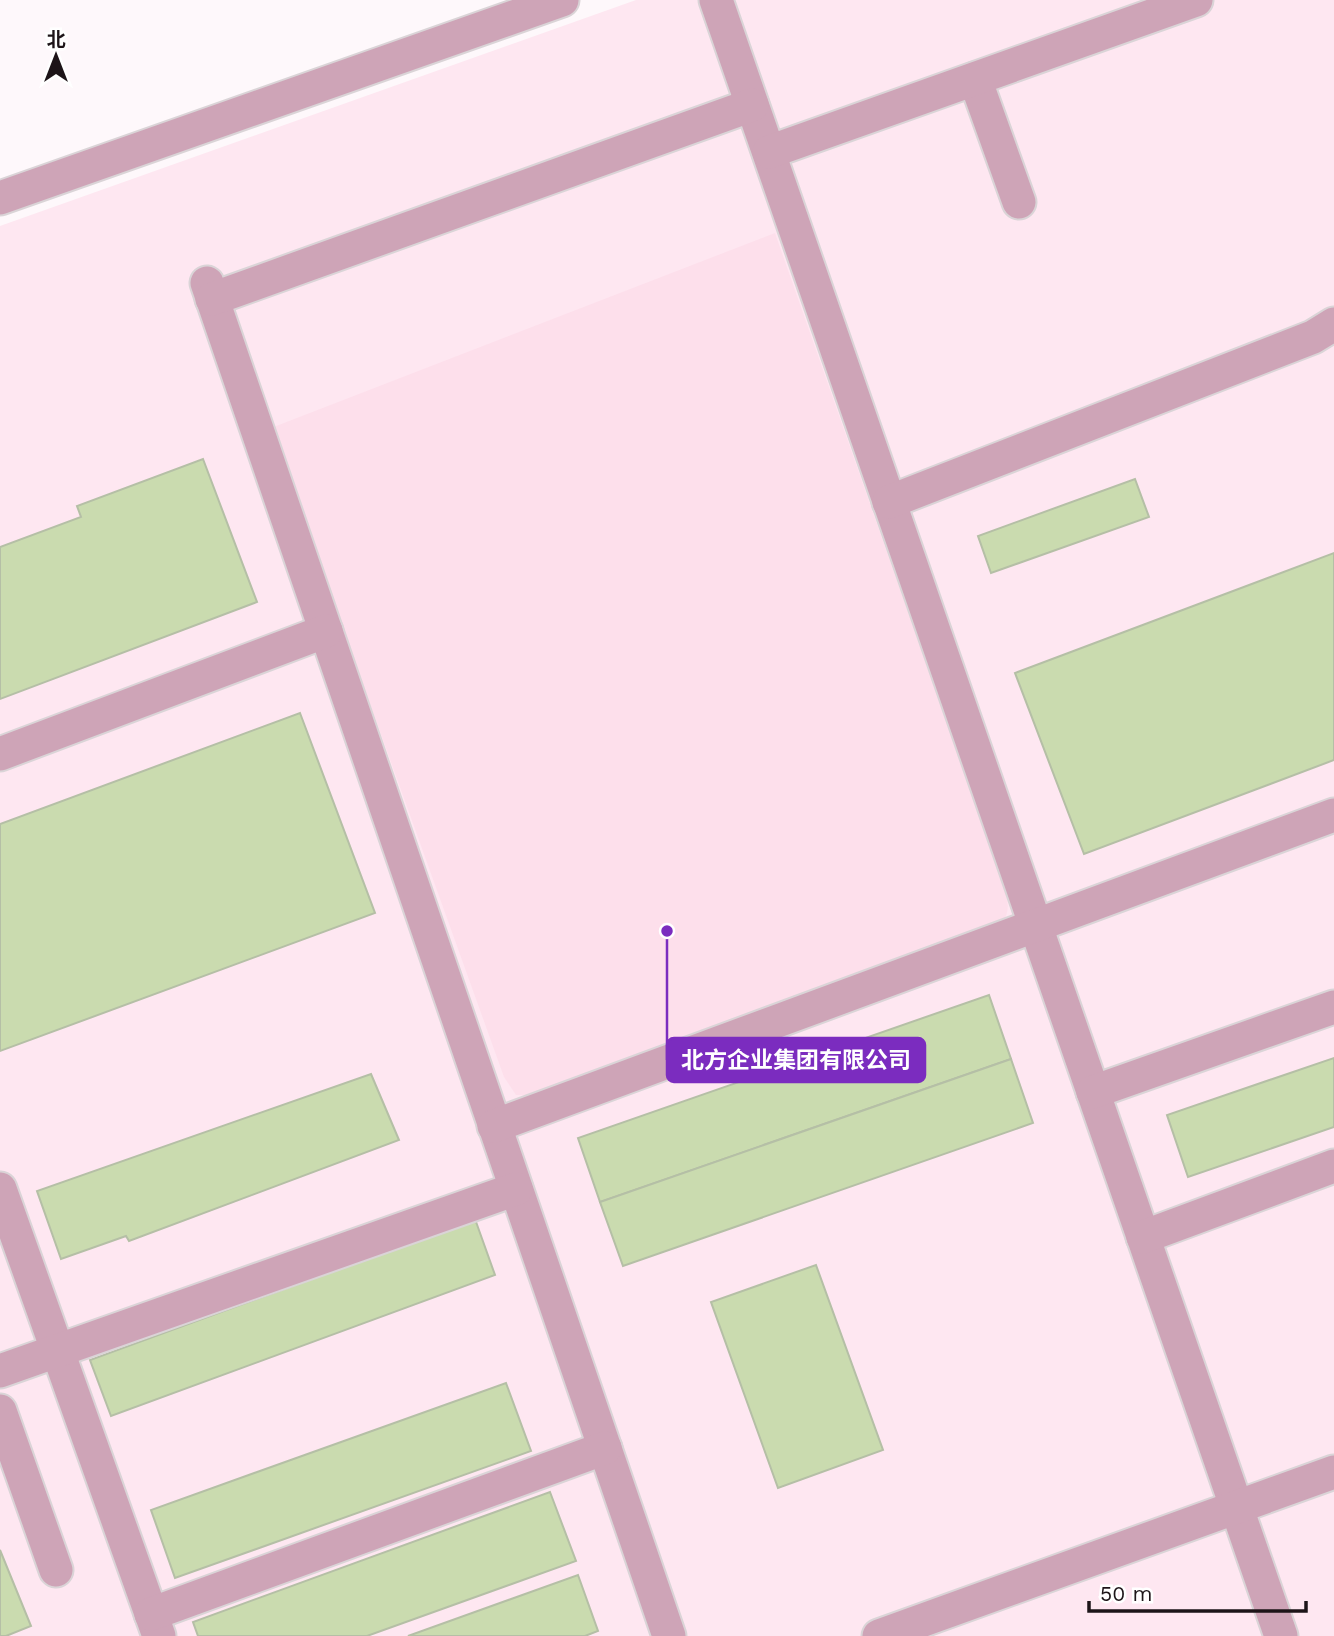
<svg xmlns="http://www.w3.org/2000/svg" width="1334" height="1636" viewBox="0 0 1334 1636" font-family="'Work Sans','Noto Sans SC',sans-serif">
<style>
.built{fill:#fee7f1}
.green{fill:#fddfeb}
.building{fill:#cadbaf;stroke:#b5bfa6;stroke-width:2}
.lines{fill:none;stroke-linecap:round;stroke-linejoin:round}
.minor-casing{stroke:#dad4d7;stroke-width:37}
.minor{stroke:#cea4b7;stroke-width:33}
.leader{fill:none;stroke:#7b2cbf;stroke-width:2.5}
.callout-dot{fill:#7b2cbf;stroke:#fff;stroke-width:2.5}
.callout{fill:#7b2cbf;stroke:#7b2cbf;stroke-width:2.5}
.callout-label{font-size:23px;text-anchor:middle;font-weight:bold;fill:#fff}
</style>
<rect width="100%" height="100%" fill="#fef8fb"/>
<!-- built -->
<polygon class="built" points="636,0 1334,0 1334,1636 0,1636 0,226"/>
<!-- green -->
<path class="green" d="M 775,233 L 1002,880 C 1010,904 1013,920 988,934 L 528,1095 L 516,1095 L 504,1077 L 271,428 Z"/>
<!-- building -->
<g class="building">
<polygon points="203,459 257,602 0,699 0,547 81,517 77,506"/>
<polygon points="1135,479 1149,517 991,573 978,536"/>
<polygon points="1334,553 1334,760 1084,854 1015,673"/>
<polygon points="300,713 375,913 0,1051 0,824"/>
<polygon points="989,995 1011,1059 600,1202 578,1138"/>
<polygon points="1334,1058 1334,1127 1188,1177 1167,1115"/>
<polygon points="1011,1059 1033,1123 623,1266 600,1202"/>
<polygon points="371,1074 399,1140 129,1241 126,1236 61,1259 37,1191"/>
<polygon points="475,1219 495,1275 111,1416 90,1360"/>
<polygon points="816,1265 883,1450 778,1488 711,1302"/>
<polygon points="506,1383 531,1451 175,1578 151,1510"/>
<polygon points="550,1492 576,1561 367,1636 198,1636 193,1622"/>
<polygon points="0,1550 31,1626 6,1636 0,1636"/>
<polygon points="578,1575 598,1631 585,1636 408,1636"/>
</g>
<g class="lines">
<defs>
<g id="minor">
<polyline points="716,0 1281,1636"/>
<polyline points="975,79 1019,202"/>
<polyline points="769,152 1196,0"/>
<polyline points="0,198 562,0"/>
<polyline points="207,283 669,1636"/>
<polyline points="212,299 752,105"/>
<polyline points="889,502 1313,337 1334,324"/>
<polyline points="0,754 326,631"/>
<polyline points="1093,1092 1334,1007"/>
<polyline points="494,1126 1334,815"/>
<polyline points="0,1189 159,1636"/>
<polyline points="1143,1237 1334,1166"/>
<polyline points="0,1371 516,1189"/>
<polyline points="0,1411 56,1570"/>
<polyline points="151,1614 605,1448"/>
<polyline points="879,1636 1334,1472"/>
</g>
</defs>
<!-- minor casing -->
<use href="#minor" class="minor-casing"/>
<!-- minor -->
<use href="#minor" class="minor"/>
</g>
<!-- callouts -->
<path class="leader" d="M667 931L667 1060"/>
<circle class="callout-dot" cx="667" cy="931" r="7"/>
<rect class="callout" x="667" y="1038" width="258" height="44" rx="7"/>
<g class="callout-label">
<text x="796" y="1068">北方企业集团有限公司</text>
</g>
<!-- north arrow -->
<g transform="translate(56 56)" stroke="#ffffff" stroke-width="5" paint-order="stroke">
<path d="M0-5L12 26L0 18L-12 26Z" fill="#1d1418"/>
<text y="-10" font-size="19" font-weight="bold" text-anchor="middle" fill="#1d1418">北</text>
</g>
<!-- scale -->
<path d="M1089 1601v10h217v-10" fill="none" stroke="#1d1418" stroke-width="3.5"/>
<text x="1100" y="1601" font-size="21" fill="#1d1418" stroke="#ffffff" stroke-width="5" paint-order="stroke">50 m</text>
</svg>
